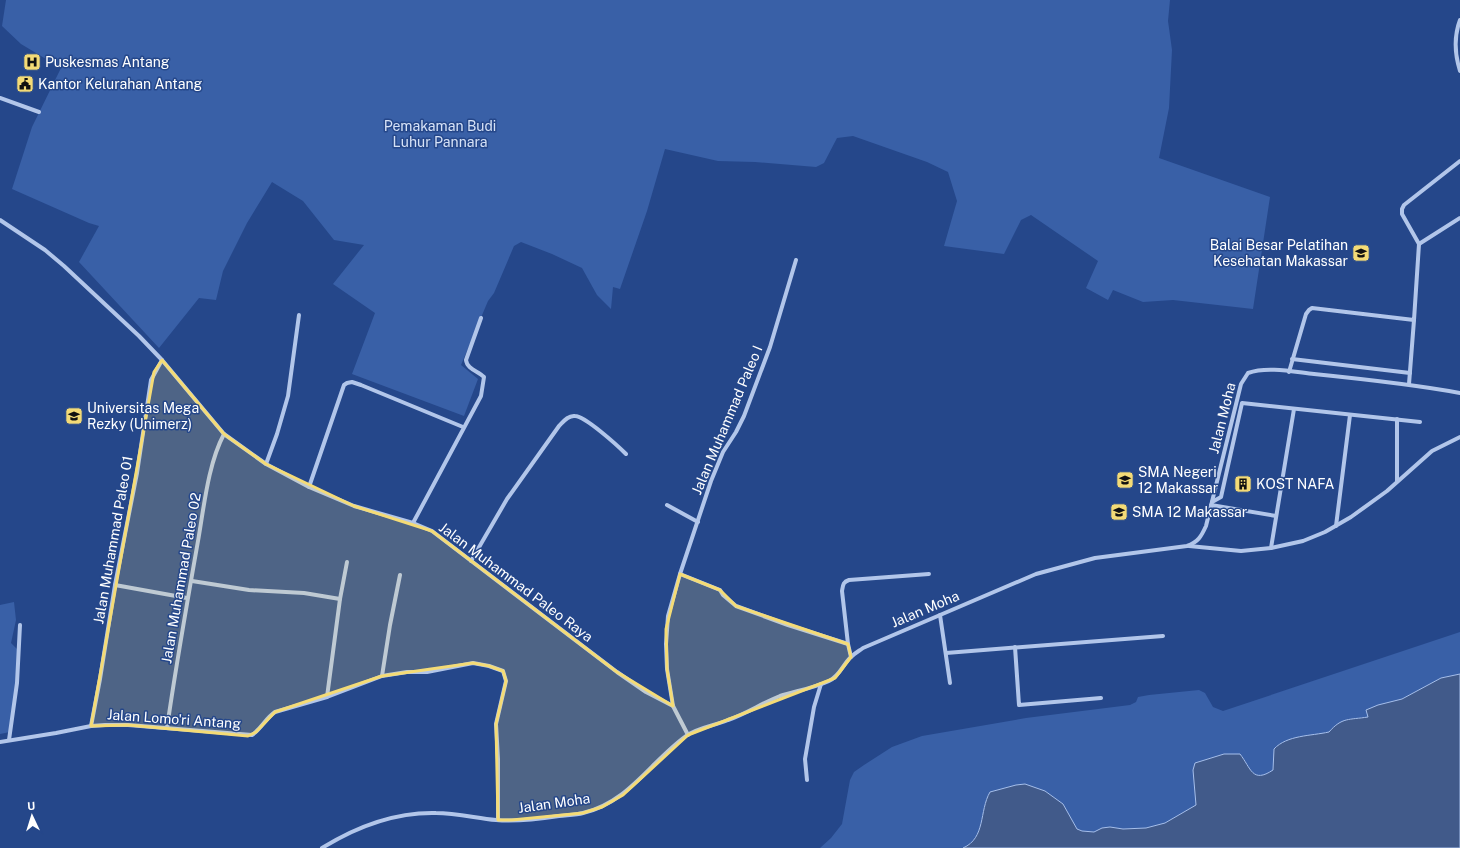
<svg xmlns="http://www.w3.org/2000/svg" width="1460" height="848" viewBox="0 0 1460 848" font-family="'Public Sans',sans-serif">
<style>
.green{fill:#3960a7}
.water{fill:#415a8a;stroke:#a6bfeb}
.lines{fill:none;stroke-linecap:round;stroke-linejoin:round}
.street{stroke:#b2c6ea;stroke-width:4}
.marked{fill:#f4db76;fill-opacity:0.2;stroke:#f4db76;stroke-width:3;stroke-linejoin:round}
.labels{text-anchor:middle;stroke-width:3;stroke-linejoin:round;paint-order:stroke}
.poi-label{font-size:14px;fill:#fff;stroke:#25478a;text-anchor:start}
.park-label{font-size:14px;fill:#d6e2f7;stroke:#25478a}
.street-label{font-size:14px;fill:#fff;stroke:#25478a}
</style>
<rect width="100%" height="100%" fill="#25478a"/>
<!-- green -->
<g class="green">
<polygon points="6,0 1170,0 1168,21 1172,50 1169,108 1159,158 1270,197 1253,309 1173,300 1143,302 1113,290 1108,300 1086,288 1098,261 1031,215 1021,220 1004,254 944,246 957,201 948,172 927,162 853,136 837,138 824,163 816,167 755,162 718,161 665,149 647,211 620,289 613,287 611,309 597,295 582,268 552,254 521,242 514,246 494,293 488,301 461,365 478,379 464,416 352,374 375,313 333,284 364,245 334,240 303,201 272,182 247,223 223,271 216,300 199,298 159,348 79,262 99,226 89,223 12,189 32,127 61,68 21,44 2,26"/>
<polygon points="14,602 16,620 11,643 20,652 10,732 0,734 0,605"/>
<path d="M 1460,632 L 1460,674 L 1441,678 L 1402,699 L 1378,705 L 1368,717 L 1348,719 L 1329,732 L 1317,735 L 1273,757 L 1273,770 C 1251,784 1252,768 1240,754 L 1224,754 L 1195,763 L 1196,805 L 1165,823 L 1146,828 L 1123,829 L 1110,827 L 1102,828 L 1094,832 L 1082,831 L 1077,829 L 1063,804 L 1045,791 L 1025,784 L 1016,785 L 990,792 C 979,811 986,838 963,848 L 820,848 L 831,838 L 842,824 L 850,780 L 854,772 L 864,765 L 892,747 L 922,736 L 1026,718 L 1130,705 L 1136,702 L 1138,697 L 1149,695 L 1199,690 L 1205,693 L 1213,707 L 1223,711 Z"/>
</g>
<!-- water -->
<path class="water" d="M 1460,674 L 1460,848 L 963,848 C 986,838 979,811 990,792 L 1016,785 L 1025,784 L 1045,791 L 1063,804 L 1077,829 L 1082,831 L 1094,832 L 1102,828 L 1110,827 L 1123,829 L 1146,828 L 1165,823 L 1196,805 L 1193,770 L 1195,763 L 1224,754 L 1240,754 C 1251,768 1252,784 1273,770 L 1274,749 C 1287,735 1311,736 1329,732 C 1342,717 1349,720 1368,717 L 1366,710 L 1378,705 L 1402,699 L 1441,678 Z"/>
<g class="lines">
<!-- street -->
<g class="street">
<path d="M 1460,20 C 1454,36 1455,55 1460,71"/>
<polyline points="0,98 39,112"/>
<polyline points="0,220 45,250 64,266 139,336 162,360 224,434 266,464 309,487 354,506 413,523 432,531 617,672 646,692 673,706 688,735"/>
<polyline points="1419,244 1460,218"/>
<polyline points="1292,359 1410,373"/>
<polyline points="1289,372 1306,314 1309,310 1312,308 1414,320 1419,244 1402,214 1402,209 1404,205 1460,161"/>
<polyline points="1409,384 1414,320"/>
<polyline points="1397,419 1397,481"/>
<polyline points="266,464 277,434 288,396 299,315"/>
<polyline points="309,487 344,385 347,383 352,382 361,385 463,427"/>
<polyline points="1212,502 1221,497 1242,403 1420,422"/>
<polyline points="667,505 698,522"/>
<polyline points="1211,505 1276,516"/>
<path d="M 413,523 L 481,396 L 484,377 C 478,371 467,369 466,360 L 481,318"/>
<polyline points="1336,526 1350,415"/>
<polyline points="1189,546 1241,551 1271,548 1303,541 1325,532 1351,517 1387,491 1432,451 1460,437"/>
<polyline points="1271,548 1294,409"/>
<path d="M 471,561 L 507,499 L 559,426 C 563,422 568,415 575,416 C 585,416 618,446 626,454"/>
<polyline points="680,574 720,590 723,595 736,606 788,625 848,644"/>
<polyline points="192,581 249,590 304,593 340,599"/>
<polyline points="115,585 187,598"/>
<polyline points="940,615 950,683"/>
<polyline points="1015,647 1019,705 1101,698"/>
<polyline points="946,653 1163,636"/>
<path d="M 851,657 L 848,644 L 842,591 C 843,585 843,582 849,580 L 929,574"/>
<polyline points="382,676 407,672 427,672 473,663 489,666 503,671 506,681 496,724 498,759 498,820"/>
<polyline points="327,697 340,599 347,562"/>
<polyline points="673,706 667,669 666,644 668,616 680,574 711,481 723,452 736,432 744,416 770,347 796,260"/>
<polyline points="91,726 100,679 115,585 137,473 151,380 162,360"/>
<path d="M 167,728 C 176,665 187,603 198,541 C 204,507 208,464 224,434"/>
<polyline points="9,740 17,683 20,625"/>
<path d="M 0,742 L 56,733 L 91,726 L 105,725 L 128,725 L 252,735 C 261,729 266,718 275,712 L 327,697 L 382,676 L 390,625 L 400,575"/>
<polyline points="807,780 805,759 814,707 821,684"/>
<path d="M 322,848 C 356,827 396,812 436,813 C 456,813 476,818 496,820 C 517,822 539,819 559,816 C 567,815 576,815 583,813 C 629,802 650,762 686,736 C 699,727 714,726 728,720 C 746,714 762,703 780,696 C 796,691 814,688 829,681 C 840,676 843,664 851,657 C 855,653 859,651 863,648 L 1036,574 L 1095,558 L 1187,546 C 1198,542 1201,537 1206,526 L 1241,384 L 1248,373 C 1267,366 1295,372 1314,374 C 1363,379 1412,384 1460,393"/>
</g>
</g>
<!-- marked area -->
<path class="marked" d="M 162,360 L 224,434 L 266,464 L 354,506 L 432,531 L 617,672 L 673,706 L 667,669 L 666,629 L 680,574 L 720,590 L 736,606 L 848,644 L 851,657 L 835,678 L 688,735 L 623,795 L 602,807 L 583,813 L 512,820 L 498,820 L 496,724 L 506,681 L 503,671 L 489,666 L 473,663 L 382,676 L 275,712 L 256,732 L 248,736 L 128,725 L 91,726 L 154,372 Z"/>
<!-- icons -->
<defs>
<symbol id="hospital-square" viewBox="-11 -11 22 22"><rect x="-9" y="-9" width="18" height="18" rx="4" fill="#f4db76" stroke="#25478a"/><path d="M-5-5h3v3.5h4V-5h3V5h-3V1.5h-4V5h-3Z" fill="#111"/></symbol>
<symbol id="civic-square" viewBox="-11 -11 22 22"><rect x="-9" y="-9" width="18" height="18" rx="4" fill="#f4db76" stroke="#25478a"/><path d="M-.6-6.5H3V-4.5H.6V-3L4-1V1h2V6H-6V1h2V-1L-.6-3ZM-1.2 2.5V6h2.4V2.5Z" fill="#111"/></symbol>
<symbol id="university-square" viewBox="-11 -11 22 22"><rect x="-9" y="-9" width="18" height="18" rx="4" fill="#f4db76" stroke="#25478a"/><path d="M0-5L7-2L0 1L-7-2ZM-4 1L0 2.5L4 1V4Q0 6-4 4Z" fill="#111"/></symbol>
<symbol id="school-square" viewBox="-11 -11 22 22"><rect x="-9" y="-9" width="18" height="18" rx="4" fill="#f4db76" stroke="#25478a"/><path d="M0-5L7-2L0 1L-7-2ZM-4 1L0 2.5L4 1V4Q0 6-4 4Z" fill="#111"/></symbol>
<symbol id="building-square" viewBox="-11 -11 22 22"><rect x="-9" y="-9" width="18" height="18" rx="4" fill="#f4db76" stroke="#25478a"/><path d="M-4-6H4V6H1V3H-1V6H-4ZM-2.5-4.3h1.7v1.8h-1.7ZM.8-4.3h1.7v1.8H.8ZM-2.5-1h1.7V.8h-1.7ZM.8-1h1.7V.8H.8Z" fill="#111"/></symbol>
</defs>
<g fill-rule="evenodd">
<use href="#hospital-square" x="22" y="52" width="20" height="20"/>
<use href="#civic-square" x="15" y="74" width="20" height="20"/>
<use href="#university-square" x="1351" y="243" width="20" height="20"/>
<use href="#university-square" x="64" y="406" width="20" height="20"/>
<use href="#school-square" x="1115" y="470" width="20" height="20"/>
<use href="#building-square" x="1233" y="474" width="20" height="20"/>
<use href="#school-square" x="1109" y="502" width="20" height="20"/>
</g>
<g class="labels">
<!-- poi labels -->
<g class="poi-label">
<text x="45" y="67">Puskesmas Antang</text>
<text x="38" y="89">Kantor Kelurahan Antang</text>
<text x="1348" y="250" text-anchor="end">Balai Besar Pelatihan<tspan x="1348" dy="16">Kesehatan Makassar</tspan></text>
<text x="87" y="413">Universitas Mega<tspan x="87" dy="16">Rezky (Unimerz)</tspan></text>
<text x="1138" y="477">SMA Negeri<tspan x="1138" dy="16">12 Makassar</tspan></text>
<text x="1256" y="489">KOST NAFA</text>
<text x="1132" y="517">SMA 12 Makassar</text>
</g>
<!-- park labels -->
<g class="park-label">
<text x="440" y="131">Pemakaman Budi<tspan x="440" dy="16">Luhur Pannara</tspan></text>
</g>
<!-- street labels -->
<g class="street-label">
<text transform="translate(1222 418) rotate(-76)" y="5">Jalan Moha</text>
<text transform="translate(727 420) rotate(-67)" y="5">Jalan Muhammad Paleo I</text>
<text transform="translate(113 540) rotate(-80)" y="5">Jalan Muhammad Paleo 01</text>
<text transform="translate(181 578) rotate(-80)" y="5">Jalan Muhammad Paleo 02</text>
<text transform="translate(516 582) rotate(37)" y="5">Jalan Muhammad Paleo Raya</text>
<text transform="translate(925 609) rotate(-23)" y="5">Jalan Moha</text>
<text transform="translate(174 719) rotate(4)" y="5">Jalan Lomo'ri Antang</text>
<text transform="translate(554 803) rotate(-8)" y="5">Jalan Moha</text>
</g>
</g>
<!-- north arrow -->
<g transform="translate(32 816) rotate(356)" stroke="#25478a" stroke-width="3" paint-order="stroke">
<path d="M0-3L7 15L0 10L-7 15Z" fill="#ffffff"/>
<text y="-6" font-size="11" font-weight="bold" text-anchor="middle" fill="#ffffff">U</text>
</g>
</svg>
